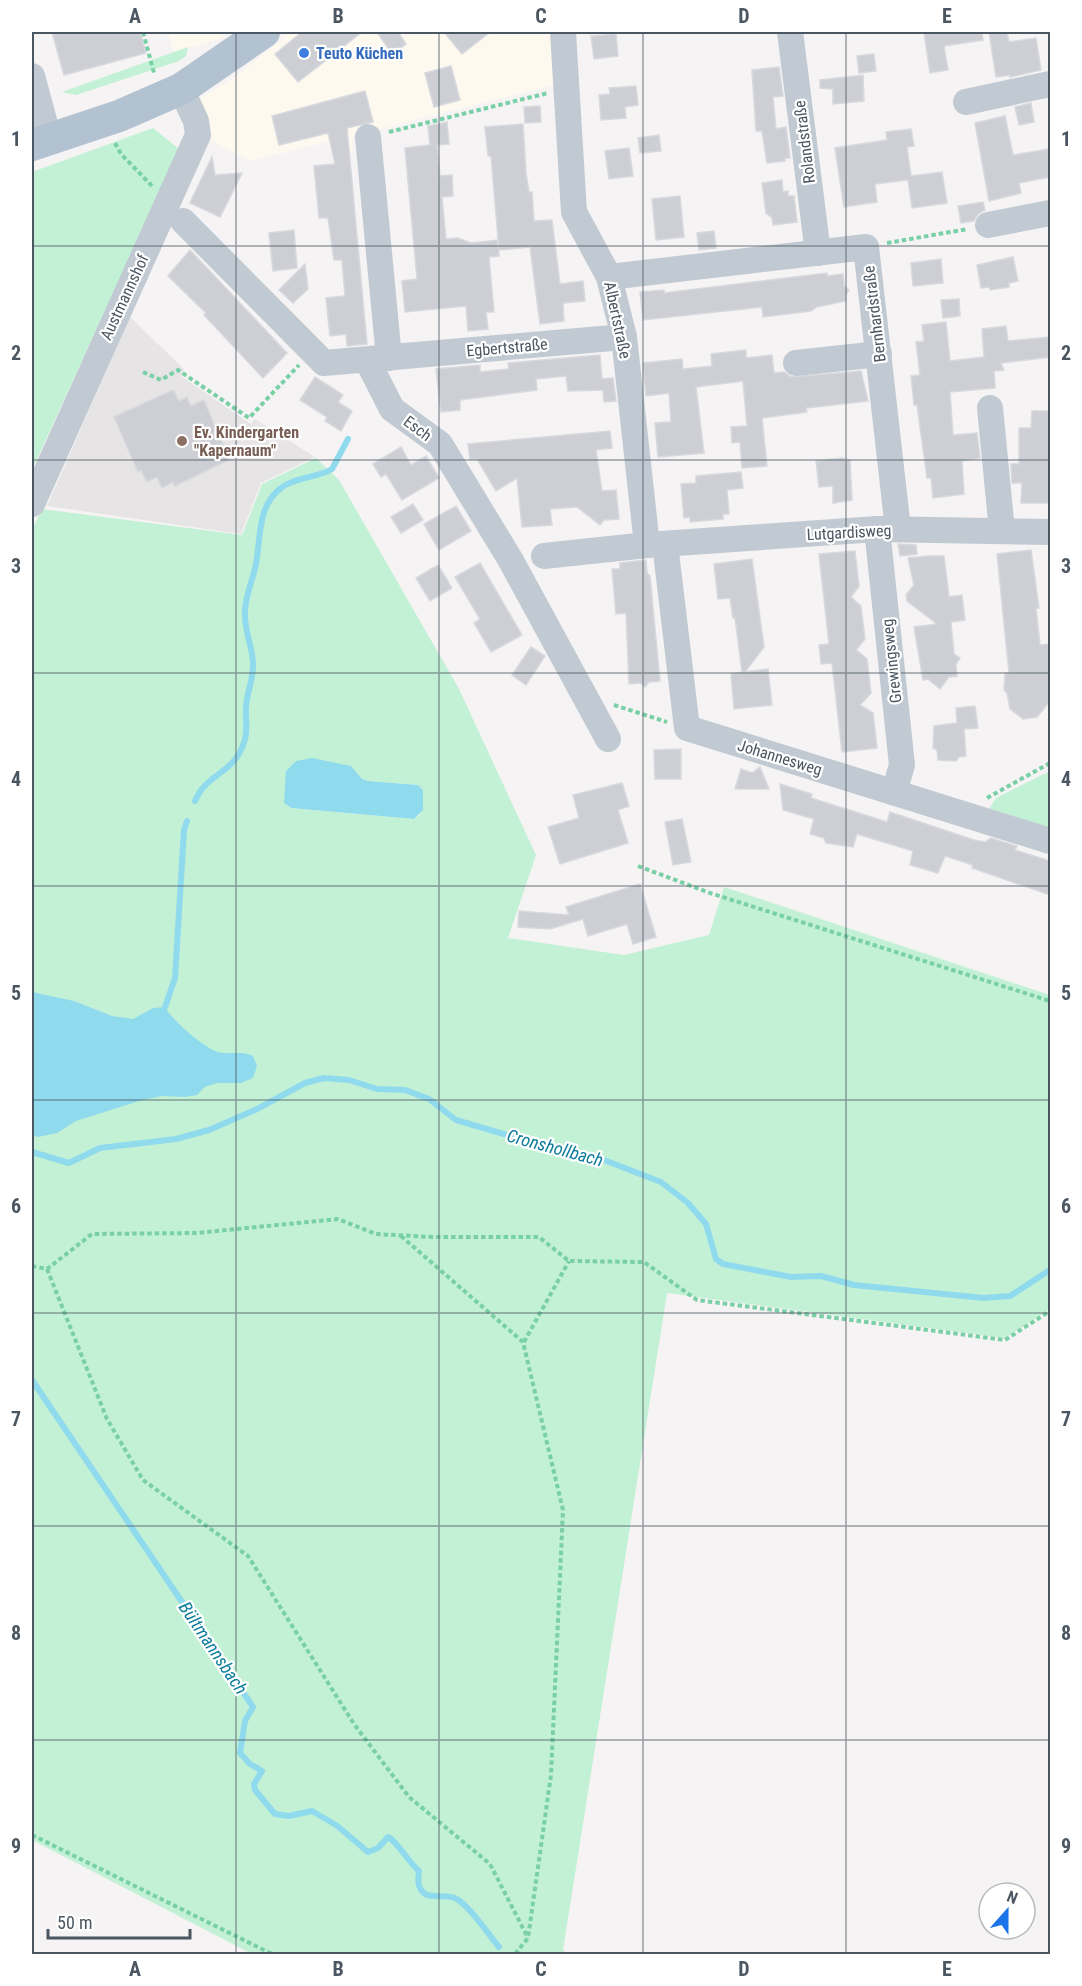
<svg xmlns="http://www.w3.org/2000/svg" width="1082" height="1986" viewBox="0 0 1082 1986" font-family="'Roboto Condensed',sans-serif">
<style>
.commercial{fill:#fdf9ef}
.education{fill:#e6e4e5}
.green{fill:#c3f1d5;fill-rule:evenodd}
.water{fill:#90daee}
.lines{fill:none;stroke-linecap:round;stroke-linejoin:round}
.stream{stroke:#90daee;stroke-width:6}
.building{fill:#cdcfd5;stroke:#d7d9de;stroke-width:1.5}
.path{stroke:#7ad0a6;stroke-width:4;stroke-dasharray:4.5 3;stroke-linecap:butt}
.minor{stroke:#c1cad2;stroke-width:26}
.major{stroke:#b3c2d1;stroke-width:32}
.grid{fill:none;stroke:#4a5661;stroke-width:1.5;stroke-opacity:0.55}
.shop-dot{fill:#3f7fe0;stroke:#fff;stroke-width:2}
.education-dot{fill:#8d6e63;stroke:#fff;stroke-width:2}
.labels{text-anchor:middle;stroke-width:4.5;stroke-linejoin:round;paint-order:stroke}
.shop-label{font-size:16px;font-weight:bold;fill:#366cbe;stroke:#fff;text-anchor:start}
.street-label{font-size:16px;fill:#4a5661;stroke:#fff}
.education-label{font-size:16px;font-weight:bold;fill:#785e54;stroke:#fff;text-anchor:start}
.water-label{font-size:18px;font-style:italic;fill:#0c7c9b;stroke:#fff}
.neatline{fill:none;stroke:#4a5661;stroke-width:2}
.grid-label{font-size:20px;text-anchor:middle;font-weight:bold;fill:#4a5661}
</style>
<rect width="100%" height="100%" fill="#f5f3f3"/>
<!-- commercial -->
<g class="commercial">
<polygon points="168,32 228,32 219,39 173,53"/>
<polygon points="291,32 554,32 559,84 353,136 352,152 331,153 327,142 251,161 209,140 199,105 202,97 235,77"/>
</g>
<!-- education -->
<polygon class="education" points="130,317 184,369 181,376 251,424 255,419 315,457 261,483 241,534 47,506"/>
<!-- green -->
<g class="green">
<polygon points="188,47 186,56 179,61 76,95 62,92"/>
<polygon points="153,128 179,149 32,470 32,172"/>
<path d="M 316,458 L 339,480 L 459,689 L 536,855 L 508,938 L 624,955 L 709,935 L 724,887 L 1050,995 L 1050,1309 L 1005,1338 L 667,1293 L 563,1950 L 567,1954 L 252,1954 L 32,1840 L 32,530 L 42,509 L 242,535 L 262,484 ZM 351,766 L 362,779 L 368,781 L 418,785 L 420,815 L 414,819 L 291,808 L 284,803 Z"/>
<polygon points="1050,771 1050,831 987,812 996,798"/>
</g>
<!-- water -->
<g class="water">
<polygon points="312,758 351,766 362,779 368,781 418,785 423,790 423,810 414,819 291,808 284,803 286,771 296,761"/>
<path d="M 32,992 L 74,1001 L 112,1016 L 133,1019 L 153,1008 L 165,1007 C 173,1021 200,1044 215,1051 C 228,1056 240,1050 253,1056 L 257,1066 L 253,1078 L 241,1083 L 217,1083 L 205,1087 L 197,1095 L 185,1097 L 162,1096 L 139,1101 L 76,1121 L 57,1133 L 38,1137 L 32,1135 Z"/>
</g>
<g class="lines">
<!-- stream -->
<g class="stream">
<path d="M 195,801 C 207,772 236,774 245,739 C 248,728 245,718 246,707 C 247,691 254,679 253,662 C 252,646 244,629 245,613 C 245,595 253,580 256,564 C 261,537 257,506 281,488 C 295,477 317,478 332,469 L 348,439"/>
<polyline points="165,1007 175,978 184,830 187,821"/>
<polyline points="32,1152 69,1163 100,1148 176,1139 209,1130 255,1110 305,1083 324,1078 349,1080 377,1089 405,1090 429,1099 456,1120 565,1152 604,1160 661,1182 688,1203 706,1224 716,1259 723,1264 791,1277 821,1276 854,1285 984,1298 1010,1296 1050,1270"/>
<path d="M 32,1380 L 253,1707 L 245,1721 L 240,1753 L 250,1764 L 262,1771 L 254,1784 L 255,1790 L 275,1814 L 289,1816 L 312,1811 L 336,1825 L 368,1852 L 378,1848 L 388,1837 C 399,1843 407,1861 419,1871 C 418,1879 417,1887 424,1893 C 429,1899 446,1894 455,1898 C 469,1905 488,1934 499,1947"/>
</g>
</g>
<!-- building -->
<g class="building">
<polygon points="52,32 140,32 146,53 64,75"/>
<polygon points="302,32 362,32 298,82 275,54"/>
<polygon points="377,32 398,32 406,44 392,54"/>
<polygon points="444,32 490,32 462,54"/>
<polygon points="924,32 982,32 983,40 944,46 948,70 930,73"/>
<polygon points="989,32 1007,32 1009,42 1036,38 1041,70 1010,77 1010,75 996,77"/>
<polygon points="616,34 618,56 594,59 591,36"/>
<polygon points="874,54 876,71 859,73 857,56"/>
<polygon points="451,66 460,100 434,107 425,73"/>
<polygon points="779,67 783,96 773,97 776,129 786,127 790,158 785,158 785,161 767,163 762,131 756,131 752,70"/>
<polygon points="863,75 864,101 833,104 833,89 820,88 820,80"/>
<polygon points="636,86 638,105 625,107 626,118 601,120 599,95 610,94 609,88"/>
<polygon points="365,91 373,122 347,128 367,344 347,346 346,334 330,336 326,298 345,296 342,260 334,260 328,218 319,218 314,166 335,164 328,133 279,145 272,116"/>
<polygon points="1031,103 1034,122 1019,125 1015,107"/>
<polygon points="540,106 541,122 525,123 524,107"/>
<polygon points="1005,116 1013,155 1050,149 1050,177 1019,183 1021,193 989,201 975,123"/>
<polygon points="447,122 449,144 437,145 440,176 452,175 453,196 442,197 446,239 458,238 471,243 498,240 499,256 489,257 494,312 486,312 488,329 468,331 466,306 405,312 402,281 417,279 405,148 430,145 428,126"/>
<polygon points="523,124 526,173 529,192 532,192 534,221 552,220 560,284 583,281 585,301 563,303 564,321 540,324 530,247 499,250 491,156 488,156 485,127"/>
<polygon points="911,129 914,146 907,147 911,176 942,172 947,203 912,208 908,180 875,184 877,202 844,207 835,148 887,140 886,132"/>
<polygon points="659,135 661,151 640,153 638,138"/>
<polygon points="629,148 633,176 609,179 605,151"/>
<polygon points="212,157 215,175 242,173 220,217 190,203"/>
<polygon points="782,180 783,192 788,191 788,196 794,196 797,222 773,225 772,218 766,213 762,183"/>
<polygon points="680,196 684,237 656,240 652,199"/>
<polygon points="983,202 985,210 978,214 974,221 961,223 958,206"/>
<polygon points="294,230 297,268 273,271 269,233"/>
<polygon points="714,231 716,248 699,250 697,233"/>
<polygon points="190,250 287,353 263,378 204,315 206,313 168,276"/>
<polygon points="1013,257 1018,281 1009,283 1009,287 990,290 989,287 981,288 977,265"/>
<polygon points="941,259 943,283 913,286 911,263"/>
<polygon points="305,264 308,289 293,303 279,290"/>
<polygon points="827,273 827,276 843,274 844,286 849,290 846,295 846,301 817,307 811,311 763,317 762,307 643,320 640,292 664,290 664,293"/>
<polygon points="959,299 960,316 943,318 941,300"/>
<polygon points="946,322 950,361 984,357 982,329 1006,326 1008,341 1050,337 1050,357 1001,363 1004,370 994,371 995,388 950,392 953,435 977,433 980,458 962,461 964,494 933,498 931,478 927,478 917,405 914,405 911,376 920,375 916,342 924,341 922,325"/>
<polygon points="746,350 746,358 772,355 774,373 784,372 791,377 861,371 868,401 806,408 807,412 762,418 767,466 742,468 740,442 732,443 731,427 747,426 743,381 696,387 704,453 658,457 655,423 671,422 669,393 646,396 643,363 682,359 683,369 712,366 711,354"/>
<polygon points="600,355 602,379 613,378 616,401 604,402 603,390 568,391 566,376 536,379 537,390 460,400 460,410 441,412 436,369 480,365 480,372 509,369 508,363"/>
<polygon points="315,377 343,395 338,402 352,411 341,431 325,421 327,417 300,400"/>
<polygon points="173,390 179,401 187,397 191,406 204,400 229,460 175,486 173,482 162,488 157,477 147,482 141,470 138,472 114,417"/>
<polygon points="1032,411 1050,411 1050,503 1021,503 1022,483 1012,483 1011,464 1019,464 1019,428 1031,428"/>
<polygon points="610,431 612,448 596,450 602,491 616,490 619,519 604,520 600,525 577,507 550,509 552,525 522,527 517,478 496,491 477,459 470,459 468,444"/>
<polygon points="401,447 411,465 426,456 439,478 402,500 386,474 381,477 373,464"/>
<polygon points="842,458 850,460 852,500 833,503 833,486 819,487 816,461"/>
<polygon points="741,472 743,488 727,490 729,514 723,514 723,519 690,522 690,517 684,518 681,484 696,483 696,476"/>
<polygon points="413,504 423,520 401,533 391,517"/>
<polygon points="456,506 471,531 439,550 424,524"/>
<polygon points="898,544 916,545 917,554 900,556"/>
<polygon points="1031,550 1039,608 1036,608 1040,645 1050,644 1050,701 1037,717 1023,719 1010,709 1007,693 1004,690 1005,673 1009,673 997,554"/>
<polygon points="855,551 859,586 851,597 861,606 865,639 856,650 867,659 871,693 860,705 873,713 877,748 842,752 832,663 821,664 819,645 829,644 819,554"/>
<polygon points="929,556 944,556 949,597 962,595 965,620 951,622 954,654 960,658 956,664 957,676 949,677 940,689 928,679 923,680 914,627 937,624 907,601 906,595 914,585 908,558"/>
<polygon points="752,559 764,647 745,672 768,669 772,705 734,709 731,674 742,672 735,618 733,618 730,598 718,599 714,564"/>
<polygon points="646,560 647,573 650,576 660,681 649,682 645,687 640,683 629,684 626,613 616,614 612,569 620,569 620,563"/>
<polygon points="480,563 522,635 491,652 474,623 480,619 455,577"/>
<polygon points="438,565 452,588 430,601 416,578"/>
<polygon points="531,647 545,656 526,685 512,675"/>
<polygon points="975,706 978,728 964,729 966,756 959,757 956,761 938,760 937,750 933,748 934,726 957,723 956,708"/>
<polygon points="681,749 681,779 655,779 654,750"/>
<polygon points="760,767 769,789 735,789 741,769 752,773"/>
<polygon points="622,783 629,806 618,810 628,843 560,864 548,827 579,818 573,795"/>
<polygon points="780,784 812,794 811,798 887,822 890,812 974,840 985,842 991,838 1017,846 1015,850 1050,861 1050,895 972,868 973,865 945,856 938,873 910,865 913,851 857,834 853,847 826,843 824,838 810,834 814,819 783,810"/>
<polygon points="682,819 691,862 673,865 665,822"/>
<polygon points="640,884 656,937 633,944 627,924 588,936 583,919 550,929 518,927 519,911 569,915 566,907"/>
</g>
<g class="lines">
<!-- path -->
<g class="path">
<polyline points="143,32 154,73"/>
<polyline points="389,132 548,93"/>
<polyline points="115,143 121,154 153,187"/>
<polyline points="887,243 968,229"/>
<polyline points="143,372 161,380 178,370 249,418 299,365"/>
<polyline points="614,705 667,722"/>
<polyline points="987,798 1050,763"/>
<polyline points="638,866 710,893 1050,1001"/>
<polyline points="401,1236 523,1342 563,1510 551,1775 528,1938 515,1954"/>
<polyline points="32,1266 47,1269 92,1234 197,1233 338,1219 376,1234 432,1237 539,1237 569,1261 644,1262 697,1300 1005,1340 1050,1311"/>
<polyline points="47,1269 107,1419 143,1480 248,1556 354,1724 409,1797 490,1864 528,1938"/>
<polyline points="524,1342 569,1261"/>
<polyline points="32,1835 272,1954"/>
</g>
<!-- minor -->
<g class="minor">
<polyline points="563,32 574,212 609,277 624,337 647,545"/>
<polyline points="790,32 818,253"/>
<polyline points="32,76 49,139"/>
<polyline points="966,102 1050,84"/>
<polyline points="368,137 389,358"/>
<polyline points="183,221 324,363 624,337"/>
<polyline points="988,225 1050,213"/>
<polyline points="609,277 866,247 898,529"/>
<polyline points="367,360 392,409 440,444 510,559 608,739"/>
<polyline points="796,363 879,354"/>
<polyline points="990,408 1002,531"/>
<polyline points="32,504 198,135 196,121 181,89"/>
<polyline points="877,529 902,765 894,792"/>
<polyline points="665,544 687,728 1050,841"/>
<polyline points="544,556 647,545 877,529 1050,532"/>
</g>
<!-- major -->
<polyline class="major" points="32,145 119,116 181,89 264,32"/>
</g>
<!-- grid -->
<path class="grid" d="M 236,32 L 236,1954M 439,32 L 439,1954M 643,32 L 643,1954M 846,32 L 846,1954M 32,246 L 1050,246M 32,460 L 1050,460M 32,673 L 1050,673M 32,886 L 1050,886M 32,1100 L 1050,1100M 32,1313 L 1050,1313M 32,1526 L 1050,1526M 32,1740 L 1050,1740"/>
<!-- markers -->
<circle class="shop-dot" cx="304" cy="53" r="6"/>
<circle class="education-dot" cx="182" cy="441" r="6"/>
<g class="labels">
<!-- shop labels -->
<g class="shop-label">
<text x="316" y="59">Teuto Küchen</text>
</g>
<!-- street labels -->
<g class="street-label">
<text transform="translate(804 142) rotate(-97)" y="6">Rolandstraße</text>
<text transform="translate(124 297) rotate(-65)" y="6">Austmannshof</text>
<text transform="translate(874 314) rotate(-97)" y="6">Bernhardstraße</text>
<text transform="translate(618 320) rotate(78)" y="6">Albertstraße</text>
<text transform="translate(507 347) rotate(-5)" y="6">Egbertstraße</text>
<text transform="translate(418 428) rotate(37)" y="6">Esch</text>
<text transform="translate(849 532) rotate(-3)" y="6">Lutgardisweg</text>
<text transform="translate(891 661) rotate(-96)" y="6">Grewingsweg</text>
<text transform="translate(780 757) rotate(17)" y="6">Johannesweg</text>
</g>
<!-- education labels -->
<g class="education-label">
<text x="194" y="438">Ev. Kindergarten<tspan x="194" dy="18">"Kapernaum"</tspan></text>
</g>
<!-- water labels -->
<g class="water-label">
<text transform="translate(555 1148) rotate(15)" y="6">Cronshollbach</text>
<text transform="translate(213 1648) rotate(56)" y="6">Bültmannsbach</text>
</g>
</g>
<!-- border -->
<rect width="1082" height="1986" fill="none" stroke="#ffffff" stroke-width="66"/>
<!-- north arrow -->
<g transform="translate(1007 1911) rotate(21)"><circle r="28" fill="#ffffff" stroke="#b7bbc0" stroke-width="1.5"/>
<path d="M0-4.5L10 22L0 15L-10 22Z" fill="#1a73e8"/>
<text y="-9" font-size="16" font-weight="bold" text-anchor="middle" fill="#4a5661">N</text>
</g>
<!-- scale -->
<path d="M48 1929v9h142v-9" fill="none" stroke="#4a5661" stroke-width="3"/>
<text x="57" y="1929" font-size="18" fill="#4a5661" stroke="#ffffff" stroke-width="4.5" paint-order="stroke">50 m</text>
<rect x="33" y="33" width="1016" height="1920" class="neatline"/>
<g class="grid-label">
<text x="135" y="23">A</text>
<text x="338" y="23">B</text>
<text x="541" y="23">C</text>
<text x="744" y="23">D</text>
<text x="947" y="23">E</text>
<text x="16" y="146">1</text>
<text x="1066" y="146">1</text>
<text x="16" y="360">2</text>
<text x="1066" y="360">2</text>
<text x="16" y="573">3</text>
<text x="1066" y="573">3</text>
<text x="16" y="786">4</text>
<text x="1066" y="786">4</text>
<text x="16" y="1000">5</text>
<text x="1066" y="1000">5</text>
<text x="16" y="1213">6</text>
<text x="1066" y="1213">6</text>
<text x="16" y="1426">7</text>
<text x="1066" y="1426">7</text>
<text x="16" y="1640">8</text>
<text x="1066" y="1640">8</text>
<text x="16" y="1853">9</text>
<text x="1066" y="1853">9</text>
<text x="135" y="1976">A</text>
<text x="338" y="1976">B</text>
<text x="541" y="1976">C</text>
<text x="744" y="1976">D</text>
<text x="947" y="1976">E</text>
</g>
</svg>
